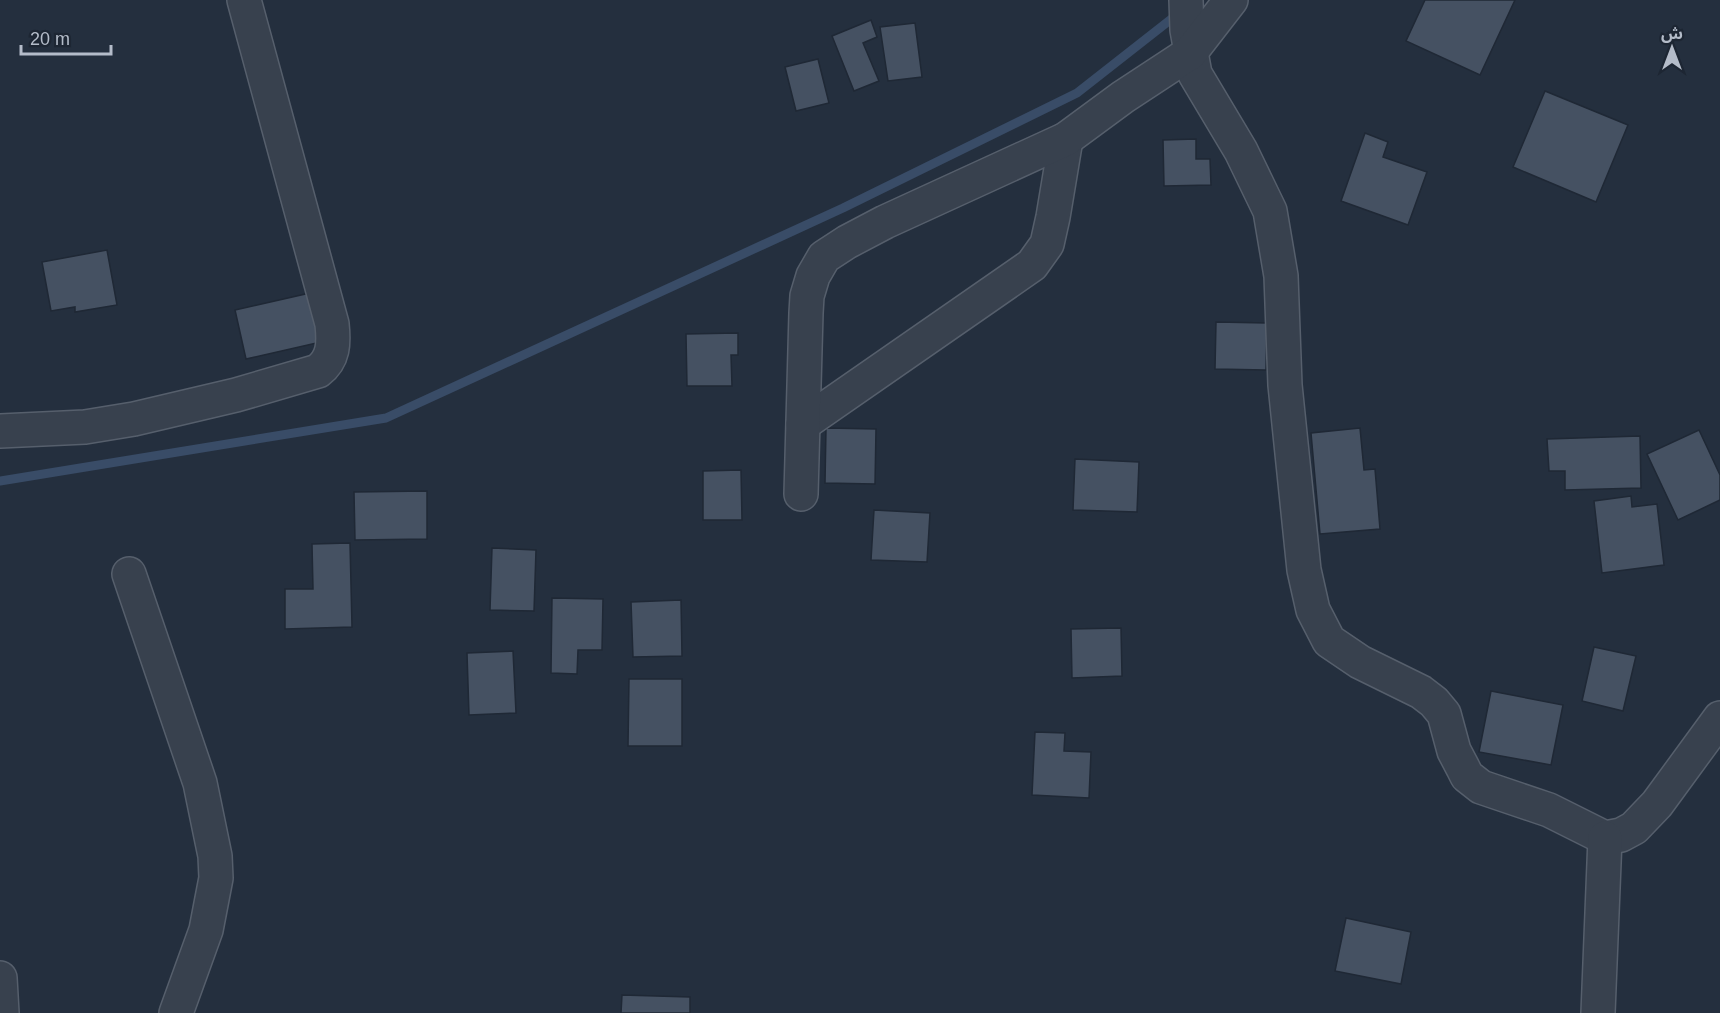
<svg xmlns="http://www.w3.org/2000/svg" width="1720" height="1013" viewBox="0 0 1720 1013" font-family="Arial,'Noto Sans Arabic',sans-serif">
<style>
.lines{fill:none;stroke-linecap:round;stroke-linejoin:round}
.stream{stroke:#394c67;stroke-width:9}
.building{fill:#455162;stroke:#1f2835;stroke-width:1.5}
.minor-casing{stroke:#565f6c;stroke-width:36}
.minor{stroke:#38414e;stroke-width:33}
</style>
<rect width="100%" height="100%" fill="#242f3e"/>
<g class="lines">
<!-- stream -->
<polyline class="stream" points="0,481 386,418 843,208 1077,93 1179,13"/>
</g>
<!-- building -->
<g class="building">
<polygon points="1425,0 1515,0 1480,75 1406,41"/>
<polygon points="871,20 877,37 863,43 879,81 854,91 832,36"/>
<polygon points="915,23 922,77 888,81 880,27"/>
<polygon points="818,59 829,103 796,111 785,67"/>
<polygon points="1545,91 1628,125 1596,202 1513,167"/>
<polygon points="1365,133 1388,142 1383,157 1427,172 1408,225 1341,201"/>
<polygon points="1196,139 1196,159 1210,159 1211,185 1164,186 1163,140"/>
<polygon points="107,250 117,305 75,312 75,307 51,311 42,262"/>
<polygon points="310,293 321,342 246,359 235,310"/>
<polygon points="1216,322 1267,323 1266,370 1215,369"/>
<polygon points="738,333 738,355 731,355 732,386 687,386 686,334"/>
<polygon points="826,428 876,429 875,484 825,483"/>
<polygon points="1360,428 1364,470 1375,469 1380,529 1320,534 1311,433"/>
<polygon points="1699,430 1720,475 1720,500 1678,520 1647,454"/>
<polygon points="1640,436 1641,488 1565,490 1565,471 1549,471 1547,439"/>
<polygon points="1075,459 1139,462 1137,512 1073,510"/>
<polygon points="741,470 742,520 703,520 703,471"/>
<polygon points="427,491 427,539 355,540 354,492"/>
<polygon points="1631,496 1632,507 1657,504 1664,565 1602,573 1594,501"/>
<polygon points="874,510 930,513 927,562 871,560"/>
<polygon points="350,543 352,627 285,629 285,589 313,589 312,544"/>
<polygon points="492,548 536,550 534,611 490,610"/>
<polygon points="552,598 603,599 602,650 578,650 577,674 551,673"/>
<polygon points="681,600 682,656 633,657 631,602"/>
<polygon points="1121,628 1122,676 1072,678 1071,629"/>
<polygon points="1594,647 1636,656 1623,711 1582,701"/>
<polygon points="513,651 516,713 469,715 467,653"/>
<polygon points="629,679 682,679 682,746 628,746"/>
<polygon points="1491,691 1563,705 1551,765 1479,752"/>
<polygon points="1035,732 1065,733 1064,751 1091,752 1089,798 1032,795"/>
<polygon points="1346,918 1411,932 1401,984 1335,971"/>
<polygon points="622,995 690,997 690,1013 621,1013"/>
</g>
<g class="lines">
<defs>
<g id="minor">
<polyline points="1186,0 1187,30 1195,74 1241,151 1270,211 1281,276 1285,385 1304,570 1313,610 1329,641 1360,662 1421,692 1434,702 1444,714 1454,751 1463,768 1467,776 1481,787 1549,810 1605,838 1621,835 1634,828 1657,804 1720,718"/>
<polyline points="803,424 1032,265 1047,244 1053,217 1066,139"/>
<path d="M 0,431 L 85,427 L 134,419 L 236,395 L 318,371 C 334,359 334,343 332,324 L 244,0"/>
<polyline points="801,494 806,313 807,296 813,276 824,257 847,242 885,222 1066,139 1123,97 1190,53 1231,0"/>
<polyline points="129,574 200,783 215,856 216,878 206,930 176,1013"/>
<polyline points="0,978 2,1013"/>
<polyline points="1598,1013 1605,838"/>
</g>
</defs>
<!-- minor casing -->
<use href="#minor" class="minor-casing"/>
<!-- minor -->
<use href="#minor" class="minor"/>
</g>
<!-- north arrow -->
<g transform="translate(1672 48)" stroke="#1d2633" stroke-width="4.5" paint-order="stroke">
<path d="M0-4.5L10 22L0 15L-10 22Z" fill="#b4bcc9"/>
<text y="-9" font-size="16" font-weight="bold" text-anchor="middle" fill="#b4bcc9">ش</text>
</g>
<!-- scale -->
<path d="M21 45v9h90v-9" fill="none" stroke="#b4bcc9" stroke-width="3"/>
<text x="30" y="45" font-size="18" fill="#b4bcc9" stroke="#1d2633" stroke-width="4.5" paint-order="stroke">20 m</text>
</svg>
